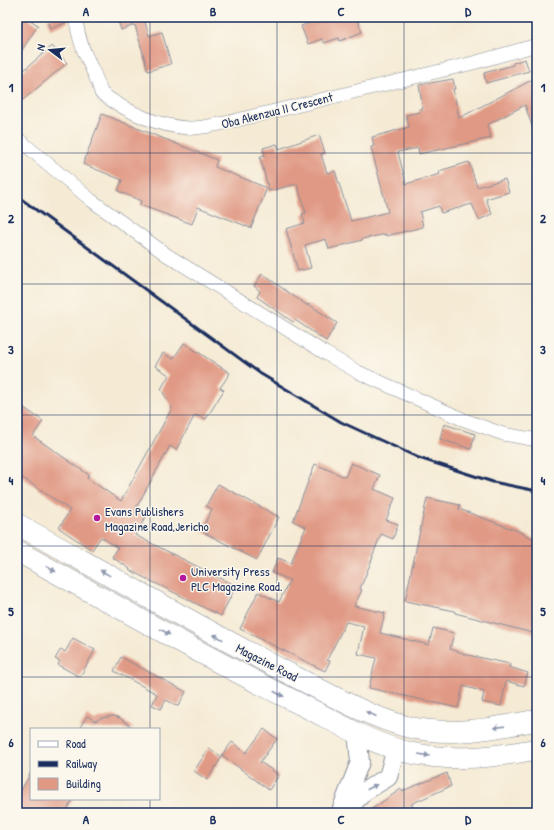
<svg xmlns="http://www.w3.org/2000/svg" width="554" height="830" viewBox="0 0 554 830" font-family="'Patrick Hand',sans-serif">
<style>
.building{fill:#e09984}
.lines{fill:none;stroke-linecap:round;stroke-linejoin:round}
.street-casing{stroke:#888d9a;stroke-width:14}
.secondary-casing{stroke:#888d9a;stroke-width:20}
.primary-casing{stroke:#888d9a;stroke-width:22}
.street{stroke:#fff;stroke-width:13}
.secondary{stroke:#fff;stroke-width:18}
.primary{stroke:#fff;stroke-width:21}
.rail{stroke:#1b2f5e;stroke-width:3}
.oneway{fill:#8d97ae}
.grid{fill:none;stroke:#1b2f5e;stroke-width:1;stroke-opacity:0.55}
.poi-dot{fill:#b5179e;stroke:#fbf7ec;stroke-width:1.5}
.labels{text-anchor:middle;stroke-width:3;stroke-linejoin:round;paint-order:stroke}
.street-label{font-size:13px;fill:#1b2f5e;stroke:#fbf7ec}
.poi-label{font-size:13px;fill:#1b2f5e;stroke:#fbf7ec;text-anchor:start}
.neatline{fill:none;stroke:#1b2f5e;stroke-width:1.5}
.grid-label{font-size:13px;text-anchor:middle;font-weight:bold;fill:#1b2f5e}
</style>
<rect width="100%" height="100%" fill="#fbf7ec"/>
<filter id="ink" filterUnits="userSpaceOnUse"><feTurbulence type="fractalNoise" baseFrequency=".025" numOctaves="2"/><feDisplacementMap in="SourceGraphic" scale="8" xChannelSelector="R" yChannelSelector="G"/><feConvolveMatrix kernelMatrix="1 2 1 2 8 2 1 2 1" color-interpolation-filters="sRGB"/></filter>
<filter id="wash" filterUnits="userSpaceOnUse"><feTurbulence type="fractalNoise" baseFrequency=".012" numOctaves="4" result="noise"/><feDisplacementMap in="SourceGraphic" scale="16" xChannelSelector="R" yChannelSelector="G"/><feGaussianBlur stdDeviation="0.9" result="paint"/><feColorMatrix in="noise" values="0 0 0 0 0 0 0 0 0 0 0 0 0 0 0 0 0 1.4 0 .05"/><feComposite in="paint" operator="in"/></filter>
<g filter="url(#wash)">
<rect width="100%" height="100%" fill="#f5ebd5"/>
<g id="blocks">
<!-- building -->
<g class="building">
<polygon points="17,17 25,17 38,25 17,58"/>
<polygon points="53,17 67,17 68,22 50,29 47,20"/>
<polygon points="117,17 154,17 154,19 145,22 149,36 162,32 171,64 148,71 135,25 121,30"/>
<polygon points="325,17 356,17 362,32 340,41 339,38 324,43 322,39 308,44 301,26"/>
<polygon points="52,46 67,63 23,100 17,93 17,76"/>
<polygon points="525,59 529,71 486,83 484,73 513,65 513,63"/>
<polygon points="453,79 455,89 453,89 459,118 532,80 534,85 537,84 537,135 535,135 525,105 487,125 491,138 419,154 418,148 398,152 406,184 440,174 439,171 469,162 477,187 505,179 509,192 486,199 492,214 479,220 472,204 441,213 439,206 420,212 423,227 386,236 386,234 362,239 362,240 329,249 326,239 305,245 311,268 298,271 286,229 305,223 302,214 306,213 297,184 269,191 260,157 265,156 263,148 277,144 279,149 319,135 325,153 321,154 327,173 335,171 351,221 388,212 371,147 374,146 372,137 409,127 406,115 420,112 419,109 423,109 419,85"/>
<polygon points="102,114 217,160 215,167 267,188 251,228 198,207 192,224 140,205 141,201 118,191 122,180 83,164"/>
<polygon points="262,274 308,306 308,304 337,323 326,341 295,320 293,322 257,297 260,291 254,286"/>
<polygon points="184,343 230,373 220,388 224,390 206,419 195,415 176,450 170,446 136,508 147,515 135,535 236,586 221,616 129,570 130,569 112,557 118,548 101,537 92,550 59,528 70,510 17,474 17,403 43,421 33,436 89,475 87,478 121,501 172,408 161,389 169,375 155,366 163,353 173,359"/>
<polygon points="444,424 475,434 471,449 440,439"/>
<polygon points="351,463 380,475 374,489 395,498 386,520 398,524 393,539 381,534 372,557 373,557 360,589 362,590 354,606 385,613 380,633 429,645 433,628 454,633 450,649 463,653 463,654 510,664 509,667 528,673 524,686 506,681 501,706 482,702 484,692 463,686 458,708 369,688 376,658 358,654 364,626 346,622 327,660 330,661 325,671 240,629 258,592 279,602 290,580 272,573 278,558 291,563 306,527 293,521 315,464 345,477"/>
<polygon points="218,484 279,517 257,560 201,531 212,509 206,506"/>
<polygon points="427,498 460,505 459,509 523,533 523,534 537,540 537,634 455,613 455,611 405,601"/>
<polygon points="73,638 95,650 80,677 58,665 60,661 55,659 61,649 65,652"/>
<polygon points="121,657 186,692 178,706 166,700 161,709 152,705 157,694 114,671"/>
<polygon points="87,716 95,721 101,718 114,716 120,718 134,729 79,729"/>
<polygon points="264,729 277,739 260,762 279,775 269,790 222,755 232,742 246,753"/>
<polygon points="209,748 222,757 207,780 194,771"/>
<polygon points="31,772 31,799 73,799 65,813 24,813 17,809 17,798"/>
<polygon points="447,773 451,786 411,804 413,806 403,813 366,813 401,789 402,791"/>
</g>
</g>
</g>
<g filter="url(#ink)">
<use href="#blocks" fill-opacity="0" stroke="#888d9a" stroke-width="1"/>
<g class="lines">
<defs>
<g id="street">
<path d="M 75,17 C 78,32 81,47 88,60 C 93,73 98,79 101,93 C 126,111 156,126 188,128 C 200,129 213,125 225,123 L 473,63 L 537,45"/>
<polyline points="17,138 91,200 167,255 325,353 358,372 462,419 503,434 537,440"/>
</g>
<g id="secondary">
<polyline points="342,808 360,762 357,732"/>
<polyline points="343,813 365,791 388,777 396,749"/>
</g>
<g id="primary">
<path d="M 17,524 C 105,573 192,623 282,670 C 320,689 367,717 408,727 C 451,737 495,728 537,720"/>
<path d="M 17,551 C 112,603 206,658 304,706 C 338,723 373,745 411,753 C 454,762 495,757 537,749"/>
</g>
</defs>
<!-- street casing -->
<use href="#street" class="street-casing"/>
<!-- secondary casing -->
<use href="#secondary" class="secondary-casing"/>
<!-- primary casing -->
<use href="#primary" class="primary-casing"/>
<!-- street -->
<use href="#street" class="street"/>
<!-- secondary -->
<use href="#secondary" class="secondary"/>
<!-- primary -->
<use href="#primary" class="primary"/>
<!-- rail -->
<polyline class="rail" points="17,196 261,374 341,422 419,458 493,482 537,491"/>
</g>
<!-- one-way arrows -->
<defs><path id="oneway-solid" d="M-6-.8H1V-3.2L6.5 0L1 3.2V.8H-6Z"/></defs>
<g class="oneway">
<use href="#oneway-solid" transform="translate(51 569) rotate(29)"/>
<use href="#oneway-solid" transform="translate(105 573) rotate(-151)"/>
<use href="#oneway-solid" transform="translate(165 632) rotate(30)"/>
<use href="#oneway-solid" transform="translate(218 637) rotate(-152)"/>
<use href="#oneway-solid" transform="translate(279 694) rotate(27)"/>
<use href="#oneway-solid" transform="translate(371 714) rotate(-155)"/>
<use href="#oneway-solid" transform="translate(499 727) rotate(172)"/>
<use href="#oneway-solid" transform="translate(424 755) rotate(9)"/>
<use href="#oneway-solid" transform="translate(372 787) rotate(-28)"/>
</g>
</g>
<!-- grid -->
<path class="grid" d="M 150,17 L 150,729M 277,17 L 277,813M 404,17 L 404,813M 17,153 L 537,153M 17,284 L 537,284M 17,415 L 537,415M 17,546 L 537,546M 17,677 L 537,677M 150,799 L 150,813"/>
<!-- markers -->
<g class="poi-dot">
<circle cx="97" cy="518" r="4"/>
<circle cx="183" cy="578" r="4"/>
</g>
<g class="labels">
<!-- street labels -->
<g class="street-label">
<text transform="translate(277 110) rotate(-14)" y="5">Oba Akenzua II Crescent</text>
<text transform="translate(267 662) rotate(27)" y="5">Magazine Road</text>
</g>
<!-- poi labels -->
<g class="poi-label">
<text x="105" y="516">Evans Publishers<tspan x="105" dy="15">Magazine Road,Jericho</tspan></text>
<text x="191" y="576">University Press<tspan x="191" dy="15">PLC Magazine Road.</tspan></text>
</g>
</g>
<!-- margin -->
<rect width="554" height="830" fill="none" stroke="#fbf7ec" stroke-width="44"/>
<!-- legend -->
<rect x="30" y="728" width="130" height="72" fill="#fbf7ec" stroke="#a1a7b3"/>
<rect x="38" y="741" width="20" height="6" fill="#ffffff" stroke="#a1a7b3"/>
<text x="66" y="748" font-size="12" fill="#1b2f5e">Road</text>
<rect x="38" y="761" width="20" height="6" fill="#1b2f5e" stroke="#a1a7b3"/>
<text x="66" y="768" font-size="12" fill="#1b2f5e">Railway</text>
<rect x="38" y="778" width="20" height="12" fill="#e09984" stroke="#a1a7b3"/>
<text x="66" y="788" font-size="12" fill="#1b2f5e">Building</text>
<!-- north arrow -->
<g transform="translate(50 50) rotate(286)" stroke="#fbf7ec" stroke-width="3" paint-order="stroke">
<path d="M0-3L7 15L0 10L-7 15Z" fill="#1b2f5e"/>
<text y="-6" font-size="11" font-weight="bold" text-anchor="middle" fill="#1b2f5e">N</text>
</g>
<rect x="22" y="22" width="510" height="786" class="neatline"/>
<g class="grid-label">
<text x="86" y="16">A</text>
<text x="213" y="16">B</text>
<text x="341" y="16">C</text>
<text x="468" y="16">D</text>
<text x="11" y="92">1</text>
<text x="543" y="92">1</text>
<text x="11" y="223">2</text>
<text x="543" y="223">2</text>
<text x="11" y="354">3</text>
<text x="543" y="354">3</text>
<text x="11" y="485">4</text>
<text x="543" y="485">4</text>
<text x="11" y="616">5</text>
<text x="543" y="616">5</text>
<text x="11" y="747">6</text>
<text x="543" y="747">6</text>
<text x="86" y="824">A</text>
<text x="213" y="824">B</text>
<text x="341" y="824">C</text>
<text x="468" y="824">D</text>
</g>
</svg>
